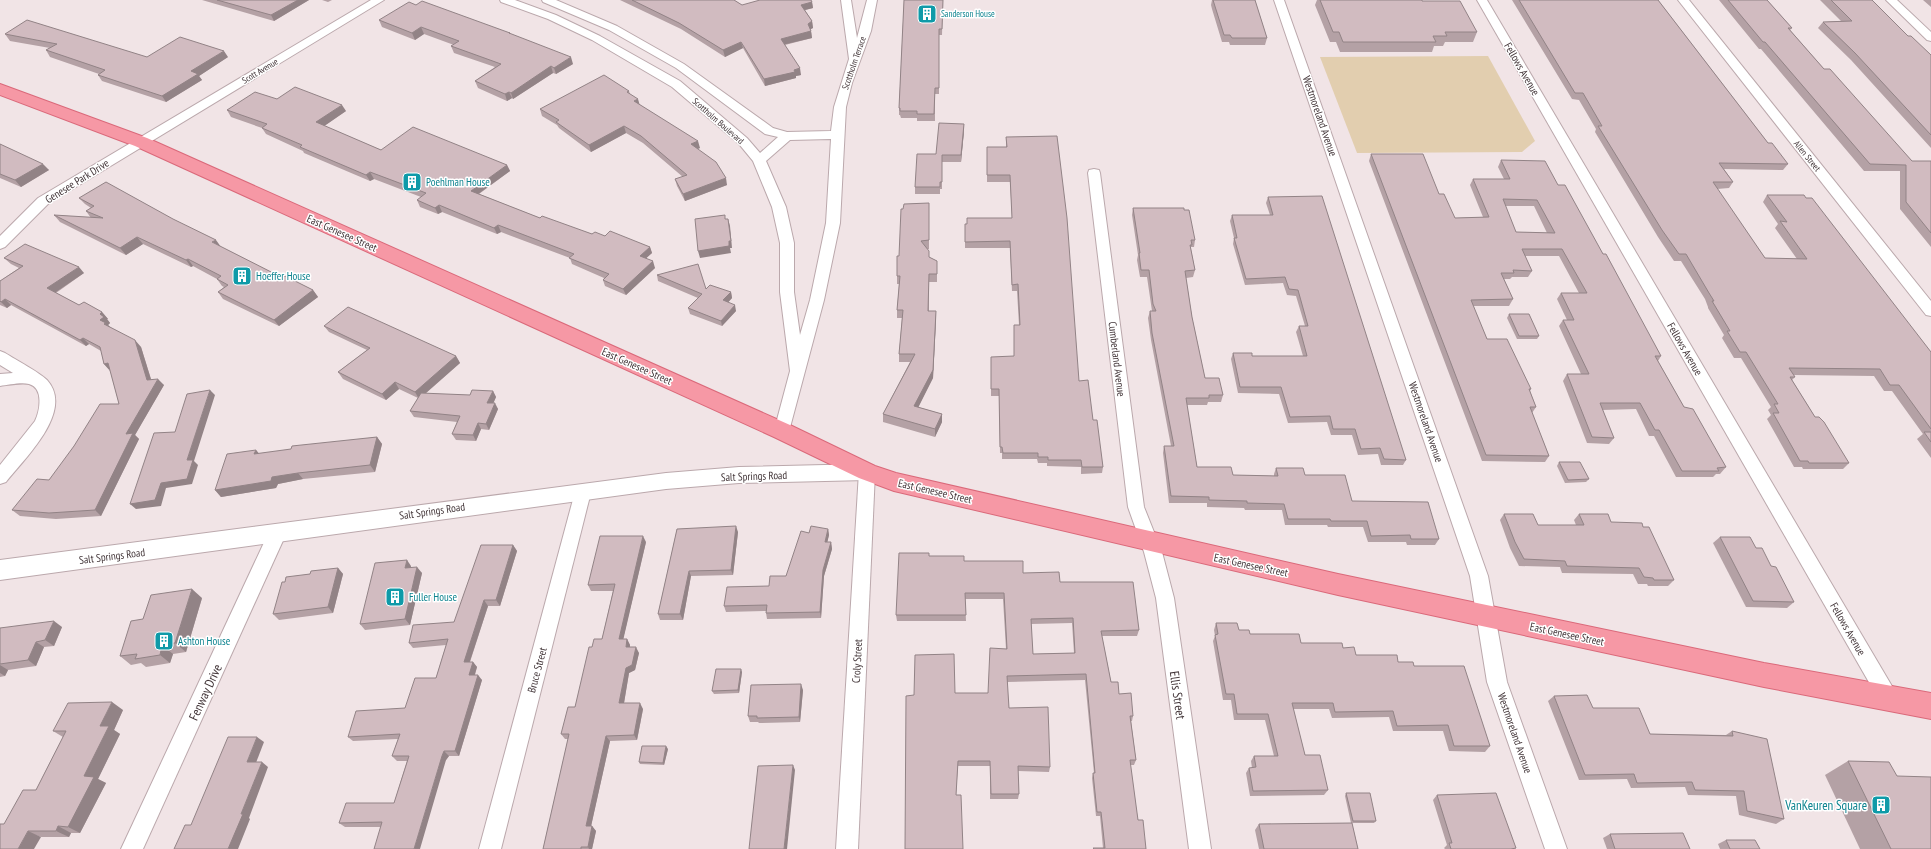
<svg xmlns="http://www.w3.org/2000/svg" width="1931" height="849" viewBox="0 0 1931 849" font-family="'PT Sans Narrow',sans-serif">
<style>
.green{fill:#e2ceaf}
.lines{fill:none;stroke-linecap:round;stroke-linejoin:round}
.minor-casing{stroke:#bba8ac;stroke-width:2}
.tertiary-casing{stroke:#bba8ac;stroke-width:2}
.primary-casing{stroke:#da697a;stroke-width:2}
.minor{fill:#fff;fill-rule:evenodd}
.tertiary{fill:#fff;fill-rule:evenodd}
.primary{fill:#f698a5;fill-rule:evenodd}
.wall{fill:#b4a1a5;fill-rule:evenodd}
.shaded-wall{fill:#928386}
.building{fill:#d1bbc0;stroke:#928386;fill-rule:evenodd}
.labels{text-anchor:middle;stroke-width:3;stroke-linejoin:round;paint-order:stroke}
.far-culture-label{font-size:9px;fill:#0d838f;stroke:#fff;text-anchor:start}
.far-street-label{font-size:9px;fill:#423538;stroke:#fff}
.street-label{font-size:11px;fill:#423538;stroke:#fff}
.culture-label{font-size:11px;fill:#0d838f;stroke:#fff;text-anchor:start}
.near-street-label{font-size:13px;fill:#423538;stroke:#fff}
.near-culture-label{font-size:13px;fill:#0d838f;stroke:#fff;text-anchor:end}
</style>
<rect width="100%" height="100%" fill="#f1e4e6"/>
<!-- green -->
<polygon class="green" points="1488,56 1535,141 1522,152 1357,153 1320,57"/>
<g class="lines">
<defs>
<g id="minor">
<polygon points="371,0 384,0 48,204 5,247 0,249 0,236 38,198"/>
<path d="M 500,0 L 515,0 L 556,15 L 600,36 L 680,81 L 747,138 L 760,153 L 778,137 L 765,134 L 676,68 L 609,30 L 543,2 L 542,0 L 556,0 L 617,26 L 684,64 L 773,128 L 787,132 L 831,131 L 834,107 L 849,59 L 841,0 L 851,0 L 857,38 L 867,0 L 877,0 L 871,31 L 852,83 L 846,107 L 840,223 L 824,300 L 788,435 L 782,437 L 776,435 L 774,431 L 790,371 L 780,292 L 780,243 L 772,207 L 753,161 L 739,144 L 672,87 L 592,40 L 548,19 L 501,2 ZM 831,139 L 826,223 L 810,300 L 800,335 L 794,292 L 794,243 L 786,207 L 766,161 L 790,140 Z"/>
<polygon points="1274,0 1284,0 1488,576 1507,682 1567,849 1545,849 1487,682 1470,576"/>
<polygon points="1477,0 1487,0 1896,693 1899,699 1896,705 1889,708 1882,705"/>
<polygon points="1678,0 1689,0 1931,301 1931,316 1926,315"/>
<polygon points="1886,0 1897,0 1931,32 1931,41 1927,40"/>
<polygon points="1094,169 1099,170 1100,173 1144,507 1162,552 1174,598 1211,849 1189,849 1156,598 1144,552 1128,507 1088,173 1089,170"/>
<path d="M 0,351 L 5,353 C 16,360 39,372 47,380 C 75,411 25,458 6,482 L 0,484 L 0,465 L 35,421 C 40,411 44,388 29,384 C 21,382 8,385 0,386 L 0,374 L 13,373 L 0,365 Z"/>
<polygon points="867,465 873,467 875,472 858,849 836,849 859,472 861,467"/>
<polygon points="583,485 589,487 591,492 501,849 479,849 575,492 577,487"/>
<polygon points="277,527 283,529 286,534 143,849 121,849 268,534 271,529"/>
</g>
<polygon id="tertiary" points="867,464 874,466 877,472 874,478 867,480 739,483 666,489 0,580 0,560 666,473 739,467"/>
<polygon id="primary" points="0,84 147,138 790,425 875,466 896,473 1338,574 1764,663 1931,693 1931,719 1764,687 1338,595 894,491 859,478 774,437 135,146 0,95"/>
</defs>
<!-- minor casing -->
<use href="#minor" class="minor-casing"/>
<!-- tertiary casing -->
<use href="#tertiary" class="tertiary-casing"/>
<!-- primary casing -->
<use href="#primary" class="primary-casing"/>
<!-- minor -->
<use href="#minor" class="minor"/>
<!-- tertiary -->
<use href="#tertiary" class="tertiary"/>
<!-- primary -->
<use href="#primary" class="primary"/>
</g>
<!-- wall -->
<g class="wall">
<polygon points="202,0 309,0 274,21"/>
<polygon points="322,0 332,0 328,2"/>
<polygon points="620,0 734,0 742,5 812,2 813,8 805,10 812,21 813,28 810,29 811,31 812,38 785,45 801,75 796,76 796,78 765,86 743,48 725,57 681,29"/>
<polygon points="904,0 943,0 942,35 939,35 939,94 935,94 935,121 917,121 917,118 901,118 900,115 899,115 899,108"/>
<polygon points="1212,0 1255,0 1267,38 1265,45 1230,45 1229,42 1222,42 1212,9 1211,5"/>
<polygon points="1317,0 1422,0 1422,1 1477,32 1473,42 1445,42 1443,46 1434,46 1432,52 1340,52 1336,42 1330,42 1315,5"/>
<polygon points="1512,0 1658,0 1768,143 1788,164 1783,170 1724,169 1733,182 1729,188 1717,189 1765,258 1797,259 1775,228 1778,224 1763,202 1767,195 1931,352 1931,458 1917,439 1923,434 1892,391 1884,391 1874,376 1794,375 1795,377 1792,380 1815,417 1849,463 1843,469 1803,469 1802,467 1794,467 1767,419 1771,415 1768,410 1771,407 1741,358 1734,358 1722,338 1724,335 1708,308 1708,307 1705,299 1681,261 1674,261 1658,237 1595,132 1596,129 1579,100 1572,99"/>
<polygon points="1719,0 1767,0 1792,28 1790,30 1824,69 1912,161 1931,161 1931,247 1900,209 1900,171 1864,171 1761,49 1759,49"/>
<polygon points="1820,0 1872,0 1908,36 1931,55 1931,148 1851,60 1818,28 1823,22 1841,21"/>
<polygon points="1923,0 1931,0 1931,7"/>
<polygon points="379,20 510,33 510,34 573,64 556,74 553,73 513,99 512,98 507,101 478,88 475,81 495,67 454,53 451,46 454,45 424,34 415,40 382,27"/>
<polygon points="5,34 147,57 228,57 199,76 202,80 166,102 102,81 98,75 99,74 50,57 46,50 50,48 10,41"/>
<polygon points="629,91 630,94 639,104 700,148 697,149 727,185 685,201 677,186 675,179 683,177 643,143 626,133 591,152 559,128 557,125 542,116 540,109"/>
<polygon points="277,99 346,111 324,126 381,150 507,165 510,171 479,194 540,218 592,234 605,236 650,247 652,253 646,258 655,268 626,295 605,286 603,280 604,278 572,264 570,258 501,232 497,234 442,212 438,214 420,207 417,200 421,197 374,179 370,181 304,153 303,151 266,134 262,128 231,117 227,110"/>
<polygon points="964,124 964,131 961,162 942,162 942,189 940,189 940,194 915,194 915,187 936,154"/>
<polygon points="1006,137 1079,381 1093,420 1103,467 1102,473 1081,474 1081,467 1047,466 1047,463 1038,463 1037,459 1002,459 1002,453 1000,453 999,396 991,396 991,363 1014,356 1014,325 1019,325 1017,291 1012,291 1010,248 965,248 965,224 1012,218 1010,182 987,182 987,147 1006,147"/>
<polygon points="0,144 49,170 21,187 0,178"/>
<path d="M 1371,154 L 1439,194 L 1455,218 L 1483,217 L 1470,185 L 1473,179 L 1504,179 L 1498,167 L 1501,160 L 1558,185 L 1603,254 L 1661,356 L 1658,361 L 1684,407 L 1726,467 L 1720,474 L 1716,474 L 1713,477 L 1676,477 L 1654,436 L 1649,436 L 1636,409 L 1602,410 L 1614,438 L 1609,444 L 1587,443 L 1563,381 L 1567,374 L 1581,374 L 1559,326 L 1563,320 L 1567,320 L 1557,299 L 1561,293 L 1579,293 L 1559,256 L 1525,256 L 1532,271 L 1528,277 L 1512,277 L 1510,279 L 1504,279 L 1513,299 L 1509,306 L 1473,306 L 1487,339 L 1531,389 L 1530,391 L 1536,407 L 1532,413 L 1549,456 L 1545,462 L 1482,461 L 1369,161 ZM 1505,206 L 1534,206 L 1547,233 L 1516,232 Z"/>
<polygon points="1268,197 1406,460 1403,465 1381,465 1378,454 1358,455 1352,435 1331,435 1327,422 1288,423 1279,394 1238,393 1231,359 1233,353 1252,356 1303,356 1296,332 1299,326 1305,326 1296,296 1287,295 1283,283 1245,285 1233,244 1234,238 1230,221 1232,215 1270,215 1266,203"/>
<polygon points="79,198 221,247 283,278 313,290 318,297 279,326 223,299 218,292 224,287 222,286 217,279 193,266 191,267 143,244 126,255 60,222 54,215 91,218 86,211 91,208 85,204"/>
<polygon points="1133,208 1195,240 1194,247 1191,247 1191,249 1195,270 1193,277 1186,278 1192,317 1205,378 1223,395 1221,402 1208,402 1207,405 1187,405 1197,467 1233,475 1274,476 1274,474 1276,468 1305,475 1352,501 1439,539 1435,545 1407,545 1406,542 1368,542 1363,527 1328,527 1327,525 1285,525 1282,510 1245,510 1244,508 1207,507 1207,503 1169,503 1163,453 1164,446 1171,446 1151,340 1148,318 1150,311 1152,311 1147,277 1140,277 1137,260 1138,255 1132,215"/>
<polygon points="929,212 929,249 927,249 929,257 937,261 937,282 929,282 929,311 936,311 936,319 933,378 918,407 942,414 942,422 935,437 883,422 883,414 910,362 899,362 899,354 902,318 897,318 897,310 899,284 897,284 897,276 899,256"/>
<polygon points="4,258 84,273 56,293 79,305 102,312 108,319 107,319 110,323 108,325 110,327 141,347 151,379 164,385 135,435 139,439 101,516 56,519 20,516 12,510 49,480 119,404 110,370 104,364 101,351 89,344 86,346 11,305 7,308 0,305 0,281 19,268 11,264"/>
<polygon points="657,275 706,289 731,292 732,298 728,302 736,311 722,326 690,314 688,308 698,298 658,281"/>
<polygon points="1509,314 1539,336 1537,339 1517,339 1507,318"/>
<polygon points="324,326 456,356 460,363 425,394 470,395 493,391 496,397 493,403 498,409 489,430 481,429 476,441 456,440 452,434 457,422 414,417 410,411 418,398 399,389 386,400 343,379 338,372 367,350 329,332"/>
<polygon points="377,437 382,444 375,472 303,479 278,484 276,488 221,497 215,490 256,450 259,454"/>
<polygon points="1559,462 1589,479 1586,482 1565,483 1557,466"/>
<polygon points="1504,514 1538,525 1576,525 1574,520 1579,514 1611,522 1674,580 1668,586 1648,586 1647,584 1638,584 1633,574 1562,573 1560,567 1519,566 1510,548 1500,520"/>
<polygon points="677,529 738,532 733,575 691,576 683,620 660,620 658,614"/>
<polygon points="828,529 829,535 827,542 831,542 832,549 824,576 821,618 767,619 766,613 766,611 726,612 724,606 769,586 786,576 809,533"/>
<polygon points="1720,537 1756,548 1771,566 1794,602 1787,608 1746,607 1713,543"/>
<polygon points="646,542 623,639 627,639 630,645 630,647 639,653 635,670 629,673 624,703 643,709 637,740 610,741 591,826 592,826 596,831 592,849 543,849 568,739 565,739 561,734 575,707 592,647 602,639 613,591 591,591 588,585"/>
<polygon points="513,545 517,551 500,606 488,606 470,662 473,662 477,667 475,675 482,680 459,756 449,756 446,760 381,827 345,827 339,823 394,803 407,761 397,761 392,756 398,739 353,741 348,737 405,708 436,678 446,645 413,648 409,643 454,622"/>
<path d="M 929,556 L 964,561 L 1023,573 L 1060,582 L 1139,630 L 1137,636 L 1102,636 L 1111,682 L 1133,716 L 1132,721 L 1131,721 L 1136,760 L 1134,765 L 1130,765 L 1138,820 L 1146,849 L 1103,848 L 1100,816 L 1096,816 L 1092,778 L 1093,773 L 1094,773 L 1085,680 L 1007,682 L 1009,708 L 1050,767 L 1049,772 L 1018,771 L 1019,794 L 1018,799 L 990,799 L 990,766 L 958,766 L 956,795 L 905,849 L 955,693 L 988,693 L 1006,649 L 1003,599 L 965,599 L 966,621 L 897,621 L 896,615 ZM 1072,623 L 1074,653 L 1033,654 L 1031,624 Z"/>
<polygon points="411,566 411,567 422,573 410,625 365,630 360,624"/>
<polygon points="338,568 343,574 333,613 279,620 273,614 285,582 310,574"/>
<polygon points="202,598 186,652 173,654 170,663 146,667 141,663 131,665 120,656"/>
<polygon points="1216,623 1250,634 1301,643 1343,648 1356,655 1398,662 1414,666 1490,746 1485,752 1449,751 1443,731 1393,731 1389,717 1332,718 1329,709 1293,709 1305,755 1328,790 1324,795 1250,796 1246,773 1249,768 1252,768 1251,761 1254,756 1274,756 1265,720 1234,720 1231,700 1223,700 1213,641 1215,636 1214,630"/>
<polygon points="62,627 54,646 44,647 36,666 8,670 5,676 0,677 0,628"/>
<polygon points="742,672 739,693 714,694 712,691"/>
<polygon points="803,690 800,722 759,723 758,722 750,722 748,716"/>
<polygon points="1554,696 1593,708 1650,734 1726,735 1732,731 1784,819 1776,824 1739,815 1736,796 1688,795 1685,787 1631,788 1627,779 1579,780 1548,701"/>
<polygon points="123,710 114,730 120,734 98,779 106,783 80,833 71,833 69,837 41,837 4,824 36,790 63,737 53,731"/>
<polygon points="668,749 664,765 640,764 639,762"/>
<polygon points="1848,761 1897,776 1931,849 1860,849 1825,775"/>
<polygon points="1346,793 1376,821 1374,823 1352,823 1358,849 1259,849 1255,830 1259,824 1351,823 1345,796"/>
<polygon points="1437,795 1516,848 1515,849 1445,849 1444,848 1447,845 1433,800"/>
<polygon points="1610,834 1690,849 1607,849 1603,838"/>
<polygon points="1726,840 1760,849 1720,849 1718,844"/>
</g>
<!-- shaded-wall -->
<g class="shaded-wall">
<polygon points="298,0 309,0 274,21 271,15"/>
<polygon points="812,2 813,8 801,11 801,5"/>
<polygon points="812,21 813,28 809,30 808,24"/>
<polygon points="421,27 424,34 415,40 412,33"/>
<polygon points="811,31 812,38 782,45 781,39"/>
<polygon points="741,42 743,48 725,57 723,50"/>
<polygon points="224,51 228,57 199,76 202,80 166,102 162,96 191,71"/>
<polygon points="571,57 573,64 556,74 554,68"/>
<polygon points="551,66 553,73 513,99 511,93"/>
<polygon points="800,68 801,75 796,76 796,78 765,86 764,79"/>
<polygon points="509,92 512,98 507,101 505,94"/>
<polygon points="638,99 640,106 634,101"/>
<polygon points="342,105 346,111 320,129 316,122"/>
<polygon points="964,124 964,131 961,162 961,155"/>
<polygon points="624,126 626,133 591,152 589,145"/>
<polygon points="698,141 700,148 693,151 691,144"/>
<polygon points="43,164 49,170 21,187 15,180"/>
<polygon points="507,165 510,171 474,197 471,191"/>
<polygon points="370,172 374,179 370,181 366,175"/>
<polygon points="726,178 727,185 685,201 683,194"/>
<polygon points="439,205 442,212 438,214 435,208"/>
<polygon points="728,219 730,226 732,248 730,248 731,253 700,258 698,251 729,241"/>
<polygon points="498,225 501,232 497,234 494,228"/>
<polygon points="137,237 143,244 126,255 120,248"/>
<polygon points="216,240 221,247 212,242"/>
<polygon points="650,247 652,253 642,262 640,256"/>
<polygon points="188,259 193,266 191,267 186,260"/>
<polygon points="653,261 655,268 626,295 623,289"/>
<polygon points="79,267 84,273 53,294 47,288"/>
<polygon points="313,290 318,297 279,326 274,320"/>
<polygon points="731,292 732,298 725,306 723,300"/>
<polygon points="5,299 11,305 7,308 1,302"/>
<polygon points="735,305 736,311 722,326 721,321"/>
<polygon points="936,311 936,319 933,378 915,414 914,406"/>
<polygon points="102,312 108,319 107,319 110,323 108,325 112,329 110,331 100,320 100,314"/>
<polygon points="83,338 89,344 86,346 80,340"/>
<polygon points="135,340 141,347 153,386 147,380"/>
<polygon points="456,356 460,363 419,399 415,392"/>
<polygon points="108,363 110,371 104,364"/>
<polygon points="158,379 164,385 135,435 139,439 101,516 95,510 126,434"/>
<polygon points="395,382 399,389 386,400 382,394"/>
<polygon points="210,390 215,395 194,461 198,465 192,484 166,488 161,506 136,509 130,504 161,483 187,460"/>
<polygon points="493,391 496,397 491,409 487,403"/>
<polygon points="495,403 498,409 489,430 486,424"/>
<polygon points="942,414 942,422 935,437 935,429"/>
<polygon points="478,423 481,429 476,441 473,435"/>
<polygon points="377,437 382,444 375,472 370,465"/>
<polygon points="256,450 261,456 254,454"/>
<polygon points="298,473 303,479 278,484 276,488 221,497 215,490 272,477"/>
<polygon points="736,526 738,532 733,575 731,570"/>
<polygon points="828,529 829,535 826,548 825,542"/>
<polygon points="643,536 646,542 622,645 619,639"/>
<polygon points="831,542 832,549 824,576 821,618 820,612 823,570"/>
<polygon points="513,545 517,551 500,606 496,600"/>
<polygon points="407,560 411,566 410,574 405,568"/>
<polygon points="417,567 422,573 410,625 405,619"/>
<polygon points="338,568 343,574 333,613 328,607"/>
<polygon points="689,571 691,576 683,620 680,614"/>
<polygon points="192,589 202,598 186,652 175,643"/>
<polygon points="484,600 488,606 468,667 464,662"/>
<polygon points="54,621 62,627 54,646 45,640"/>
<polygon points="627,639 630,645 629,653 626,647"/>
<polygon points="36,642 44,647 36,666 28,660"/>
<polygon points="162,645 173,654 170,663 160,655"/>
<polygon points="636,647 639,653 635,670 629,673 623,709 619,703 626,668"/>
<polygon points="473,662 477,667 473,680 469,675"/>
<polygon points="0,665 8,670 5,676 0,673"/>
<polygon points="741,669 742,672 739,693 738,690"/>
<polygon points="478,675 482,680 459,756 455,751"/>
<polygon points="801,684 803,690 800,722 799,717"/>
<polygon points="112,702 123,710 114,730 120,734 98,779 106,783 80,833 68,827 100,726"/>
<polygon points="640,703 643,709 637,740 634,735"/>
<polygon points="606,736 610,741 590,831 586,826"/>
<polygon points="257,737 264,742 254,768 247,762"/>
<polygon points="666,746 668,749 664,765 663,763"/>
<polygon points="444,751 449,756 446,760 420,849 414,849 442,756"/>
<polygon points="262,762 268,767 249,818 250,819 238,849 228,849 241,814"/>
<polygon points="793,765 795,770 787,849 784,849"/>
<polygon points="58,826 71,833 69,837 56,831"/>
<polygon points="592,826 596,831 592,849 589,849 588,847"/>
<polygon points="28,831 41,837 34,849 18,849"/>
</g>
<!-- building -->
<g class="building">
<polygon points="217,0 298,0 271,15"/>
<polygon points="632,0 734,0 742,5 760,0 811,0 812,2 801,5 812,21 808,24 811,31 781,39 800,68 794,70 795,72 764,79 741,42 723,50 679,23"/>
<polygon points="904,0 943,0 942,29 939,29 939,88 935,88 934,114 917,114 917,111 900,111 900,108 899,108"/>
<polygon points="1213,0 1255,0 1267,38 1232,38 1230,35 1224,35"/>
<polygon points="1320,0 1422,0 1422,1 1460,1 1477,32 1445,32 1447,36 1433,36 1436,42 1343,42 1339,32 1333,32"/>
<polygon points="1519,0 1658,0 1768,143 1772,143 1788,164 1719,163 1733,182 1713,182 1765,258 1807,259 1780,221 1787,222 1767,195 1804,195 1806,198 1812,198 1931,352 1931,429 1899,385 1890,385 1880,369 1789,368 1795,377 1790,377 1815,417 1819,417 1824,422 1849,463 1809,463 1808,461 1800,461 1773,413 1779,413 1774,404 1778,404 1746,352 1740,352 1727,331 1730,331 1712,301 1714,301 1709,293 1686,254 1679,254 1662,230 1598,126 1602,126 1583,93 1575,93"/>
<polygon points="1728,0 1767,0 1792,28 1788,28 1824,69 1830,69 1912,161 1931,161 1931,233 1906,202 1906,165 1870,164 1765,42 1763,42"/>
<polygon points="1831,0 1872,0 1908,36 1911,36 1931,55 1931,135 1855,53 1823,22 1852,21"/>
<polygon points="422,1 510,33 509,33 571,57 554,68 551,66 511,93 509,92 505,94 475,81 501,64 451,46 459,41 421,27 412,33 379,20 409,2 416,5"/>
<polygon points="27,20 147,57 180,37 224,51 191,71 198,74 162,96 98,75 105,70 46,50 57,44 5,34"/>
<polygon points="604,75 629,91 627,92 638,99 634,101 698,141 691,144 716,162 726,178 683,194 675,179 687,175 641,136 624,126 589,145 556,122 559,120 540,109"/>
<polygon points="295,87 342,105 316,122 381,150 413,127 507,165 471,191 540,218 542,216 592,234 595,232 605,236 610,231 650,247 640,256 653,261 623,289 603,280 609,274 569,258 574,254 498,225 494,228 439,205 435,208 417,200 426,193 370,172 366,175 300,147 302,145 262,128 267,124 227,110 255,92 277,99"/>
<polygon points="939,123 964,124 961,155 942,155 942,182 940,182 940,187 915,187 917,154 936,154"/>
<polygon points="1057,136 1067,218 1079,381 1088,380 1093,420 1097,420 1103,467 1082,467 1081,460 1048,460 1048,457 1038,457 1038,453 1003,453 1002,447 1000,447 999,389 991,389 991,357 1014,356 1014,325 1020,325 1018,284 1012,285 1010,241 965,242 965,224 967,224 967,218 1012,218 1010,175 987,175 987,147 1007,147 1006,137"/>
<polygon points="0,144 43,164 15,180 0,174"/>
<path d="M 1371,154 L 1423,154 L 1439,194 L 1444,194 L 1455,218 L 1489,217 L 1473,179 L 1510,179 L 1501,160 L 1545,161 L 1558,185 L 1565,185 L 1603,254 L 1606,254 L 1661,356 L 1655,356 L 1684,407 L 1693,409 L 1726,467 L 1717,468 L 1719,471 L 1682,471 L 1659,430 L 1655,430 L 1640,403 L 1600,403 L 1614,438 L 1592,437 L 1567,374 L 1589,374 L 1563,320 L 1574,320 L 1561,293 L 1587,293 L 1562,249 L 1522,249 L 1532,271 L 1513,270 L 1514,273 L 1501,273 L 1513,299 L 1471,300 L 1487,339 L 1507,339 L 1531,389 L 1529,389 L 1536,407 L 1530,407 L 1549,456 L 1486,455 ZM 1503,199 L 1537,200 L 1555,233 L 1516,232 Z"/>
<polygon points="106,182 173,219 216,240 212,242 283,278 285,276 313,290 274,320 218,292 228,285 217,279 221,276 188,259 186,260 137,237 120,248 54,215 103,218 86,211 94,206 79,198"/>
<polygon points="1322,196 1406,460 1384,459 1380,448 1361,449 1355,429 1333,429 1330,416 1290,417 1281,387 1240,387 1233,353 1252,353 1252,356 1307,356 1299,326 1308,326 1298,290 1289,289 1285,277 1246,279 1234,238 1237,238 1232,215 1273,215 1268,197"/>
<polygon points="929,203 929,240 921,241 929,251 929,257 937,261 937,274 929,274 928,311 936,311 933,370 914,406 942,414 935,429 883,414 915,354 899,354 903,310 897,310 900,276 897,276 897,256 899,256 901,209 903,209 904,204"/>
<polygon points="1133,208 1184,208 1184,210 1189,210 1195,240 1191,240 1192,245 1190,245 1195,270 1185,271 1192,317 1205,378 1219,378 1223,395 1209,395 1209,398 1186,398 1197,467 1231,467 1233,475 1278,476 1276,468 1303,468 1305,475 1345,475 1352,501 1428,502 1439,539 1411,539 1410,535 1371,536 1367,521 1331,521 1330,519 1288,519 1284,504 1247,503 1247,501 1209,500 1209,497 1171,496 1164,446 1174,446 1152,333 1150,311 1156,311 1153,304 1149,270 1141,270 1139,253 1140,253"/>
<polygon points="725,215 725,219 728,219 731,241 729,241 729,246 698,251 695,219"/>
<polygon points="25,244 79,267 47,288 79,305 84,302 102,312 100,314 104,317 100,320 106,323 104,324 135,340 147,380 158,379 126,434 133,433 95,510 49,513 12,510 37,479 49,480 74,446 100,404 119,404 108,363 104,364 100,347 83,338 80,340 5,299 1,302 0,301 0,281 23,266 4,258"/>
<polygon points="698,264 706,289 710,285 731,292 723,300 735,305 721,321 688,308 702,294 657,275"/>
<polygon points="348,307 456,356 415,392 395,382 382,394 338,372 370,348 324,326"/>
<polygon points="1509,314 1529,314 1539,336 1519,336"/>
<polygon points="210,390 187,460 193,460 187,479 161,483 155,500 130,504 154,433 175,432 187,394"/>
<polygon points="472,390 493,391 487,403 495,403 486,424 478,423 473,435 452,434 460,416 410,411 421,393 470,395"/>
<polygon points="1924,432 1931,432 1931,442"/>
<polygon points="377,437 370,465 298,473 272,477 271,481 215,490 227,454 256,450 254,454 291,449 292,446"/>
<polygon points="1559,462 1580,462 1589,479 1568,480"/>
<polygon points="1504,514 1533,514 1538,525 1584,525 1579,514 1608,514 1611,522 1642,523 1643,527 1649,527 1674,580 1654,580 1653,578 1644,577 1639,568 1567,566 1565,561 1524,559 1515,542"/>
<polygon points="736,526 731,570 689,571 680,614 658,614 677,529"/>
<polygon points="811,526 828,529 825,542 831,542 823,570 820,612 766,613 767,605 724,606 727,587 769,586 770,576 786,576 801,531 809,533"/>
<polygon points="600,536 643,536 619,639 627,639 626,647 636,647 632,665 626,668 619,703 640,703 634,735 606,736 586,826 592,826 588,847 581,847 581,849 543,849 569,734 561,734 568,707 575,707 589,647 592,647 594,639 602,639 615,584 588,585"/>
<polygon points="1720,537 1750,537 1756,548 1762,548 1771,566 1776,567 1794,602 1753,601"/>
<polygon points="481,545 513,545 496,600 484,600 464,662 473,662 469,675 478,675 455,751 444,751 442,756 414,849 374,849 382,822 339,823 346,803 394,803 409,756 392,756 400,734 348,737 356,711 405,708 415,678 436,678 448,639 409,643 413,625 454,622"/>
<path d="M 899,553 L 929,553 L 929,556 L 964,556 L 964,561 L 1023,561 L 1023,573 L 1059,572 L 1060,582 L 1133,582 L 1139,630 L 1101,631 L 1111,682 L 1118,682 L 1119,694 L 1131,693 L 1133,716 L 1130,716 L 1136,760 L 1130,760 L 1138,820 L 1143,820 L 1146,849 L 1094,849 L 1093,848 L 1105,848 L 1101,812 L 1097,812 L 1093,773 L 1095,773 L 1086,674 L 1007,676 L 1009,708 L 1048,707 L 1050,767 L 1018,766 L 1019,794 L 991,794 L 990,761 L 958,761 L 956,795 L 961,795 L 963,849 L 905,849 L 906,696 L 914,695 L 915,655 L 954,654 L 955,693 L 988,693 L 990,648 L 1007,649 L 1004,593 L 965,593 L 966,615 L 896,615 ZM 1073,618 L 1075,653 L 1033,654 L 1031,619 Z"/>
<polygon points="407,560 405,568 417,567 405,619 360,624 375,563"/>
<polygon points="338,568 328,607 273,614 282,582 285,582 286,577 310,574 311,571"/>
<polygon points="192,589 175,643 162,645 160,655 135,659 137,654 120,656 131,621 143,619 151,595"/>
<polygon points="54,621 45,640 36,642 28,660 0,664 0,628"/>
<polygon points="1216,623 1237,623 1239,630 1249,630 1250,634 1299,634 1301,643 1342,643 1343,648 1354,647 1356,655 1397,655 1398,662 1413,662 1414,666 1464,666 1490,746 1454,746 1448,725 1397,726 1393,711 1335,712 1333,703 1292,703 1305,755 1320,755 1328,790 1253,791 1249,768 1256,767 1254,756 1278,756 1268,714 1237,714 1234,694 1226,694 1215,635 1218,634"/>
<polygon points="716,669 741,669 738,690 712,691"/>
<polygon points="801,684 799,717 757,718 757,716 748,716 751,685"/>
<polygon points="1587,695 1593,708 1639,708 1650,734 1733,736 1732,731 1767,739 1784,819 1747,811 1744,791 1695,790 1692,782 1637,783 1634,774 1585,775 1554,696"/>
<polygon points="112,702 100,726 109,726 84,776 94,777 68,827 58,826 56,831 28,831 18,849 0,849 0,824 4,824 23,790 36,790 66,731 53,731 68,703"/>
<polygon points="228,737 257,737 247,762 262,762 241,814 243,814 228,849 174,849 185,825 191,825"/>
<polygon points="642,746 666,746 663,763 639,762"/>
<polygon points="1848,761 1889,762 1897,776 1931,777 1931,849 1891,849"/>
<polygon points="793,765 784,849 749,849 758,766"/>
<polygon points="1346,793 1370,793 1376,821 1353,821"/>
<polygon points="1496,793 1516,848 1511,849 1451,849 1449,843 1452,843 1437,795"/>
<polygon points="1352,823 1358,849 1264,849 1259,824"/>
<polygon points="1683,833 1690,849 1615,849 1610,834"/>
<polygon points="1726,840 1755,840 1760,849 1730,849"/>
</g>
<!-- icons -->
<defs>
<symbol id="building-square" viewBox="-11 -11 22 22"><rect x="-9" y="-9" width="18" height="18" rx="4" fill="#0f9aa8" stroke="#fff"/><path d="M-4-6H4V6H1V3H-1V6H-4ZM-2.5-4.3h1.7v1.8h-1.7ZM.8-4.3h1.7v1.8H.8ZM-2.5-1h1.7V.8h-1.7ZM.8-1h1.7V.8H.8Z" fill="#fff"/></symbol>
</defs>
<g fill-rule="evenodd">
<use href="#building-square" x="916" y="3" width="22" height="22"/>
<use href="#building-square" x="401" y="171" width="22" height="22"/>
<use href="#building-square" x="231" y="265" width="22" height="22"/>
<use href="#building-square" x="384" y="586" width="22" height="22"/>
<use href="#building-square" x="153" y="630" width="22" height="22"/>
<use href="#building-square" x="1870" y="794" width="22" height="22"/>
</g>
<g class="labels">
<!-- far-culture labels -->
<g class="far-culture-label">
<text x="941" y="17">Sanderson House</text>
</g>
<!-- far-street labels -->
<g class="far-street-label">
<text transform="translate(854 63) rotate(-71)" y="3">Scottholm Terrace</text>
<text transform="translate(260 71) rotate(-31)" y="3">Scott Avenue</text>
<text transform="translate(718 121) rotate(41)" y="3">Scottholm Boulevard</text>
<text transform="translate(1807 156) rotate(51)" y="3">Allen Street</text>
</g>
<!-- street labels -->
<g class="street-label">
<text transform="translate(1522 69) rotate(60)" y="4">Fellows Avenue</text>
<text transform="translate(1320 116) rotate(71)" y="4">Westmoreland Avenue</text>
<text transform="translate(77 181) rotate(-32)" y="4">Genesee Park Drive</text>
<text transform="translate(342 233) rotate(24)" y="4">East Genesee Street</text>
<text transform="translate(1685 349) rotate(60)" y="4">Fellows Avenue</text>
<text transform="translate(1117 359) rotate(83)" y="4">Cumberland Avenue</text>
<text transform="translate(637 366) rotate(24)" y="4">East Genesee Street</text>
<text transform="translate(1426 422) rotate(71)" y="4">Westmoreland Avenue</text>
<text transform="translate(754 476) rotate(-2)" y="4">Salt Springs Road</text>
<text transform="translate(935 491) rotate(13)" y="4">East Genesee Street</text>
<text transform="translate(432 511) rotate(-8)" y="4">Salt Springs Road</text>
<text transform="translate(112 556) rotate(-7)" y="4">Salt Springs Road</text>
<text transform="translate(1251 565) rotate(12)" y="4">East Genesee Street</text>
<text transform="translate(1848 629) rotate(60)" y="4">Fellows Avenue</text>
<text transform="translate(1567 634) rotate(12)" y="4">East Genesee Street</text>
<text transform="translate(857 661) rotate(-87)" y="4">Croly Street</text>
<text transform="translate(537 670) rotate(-75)" y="4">Bruce Street</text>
<text transform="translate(1515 733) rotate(71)" y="4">Westmoreland Avenue</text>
</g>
<!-- culture labels -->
<g class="culture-label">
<text x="426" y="186">Poehlman House</text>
<text x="256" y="280">Hoeffer House</text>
<text x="409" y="601">Fuller House</text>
<text x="178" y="645">Ashton House</text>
</g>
<!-- near-street labels -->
<g class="near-street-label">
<text transform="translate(205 692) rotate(-65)" y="5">Fenway Drive</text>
<text transform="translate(1178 695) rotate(82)" y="5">Ellis Street</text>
</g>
<!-- near-culture labels -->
<g class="near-culture-label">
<text x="1867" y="810">VanKeuren Square</text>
</g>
</g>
</svg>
